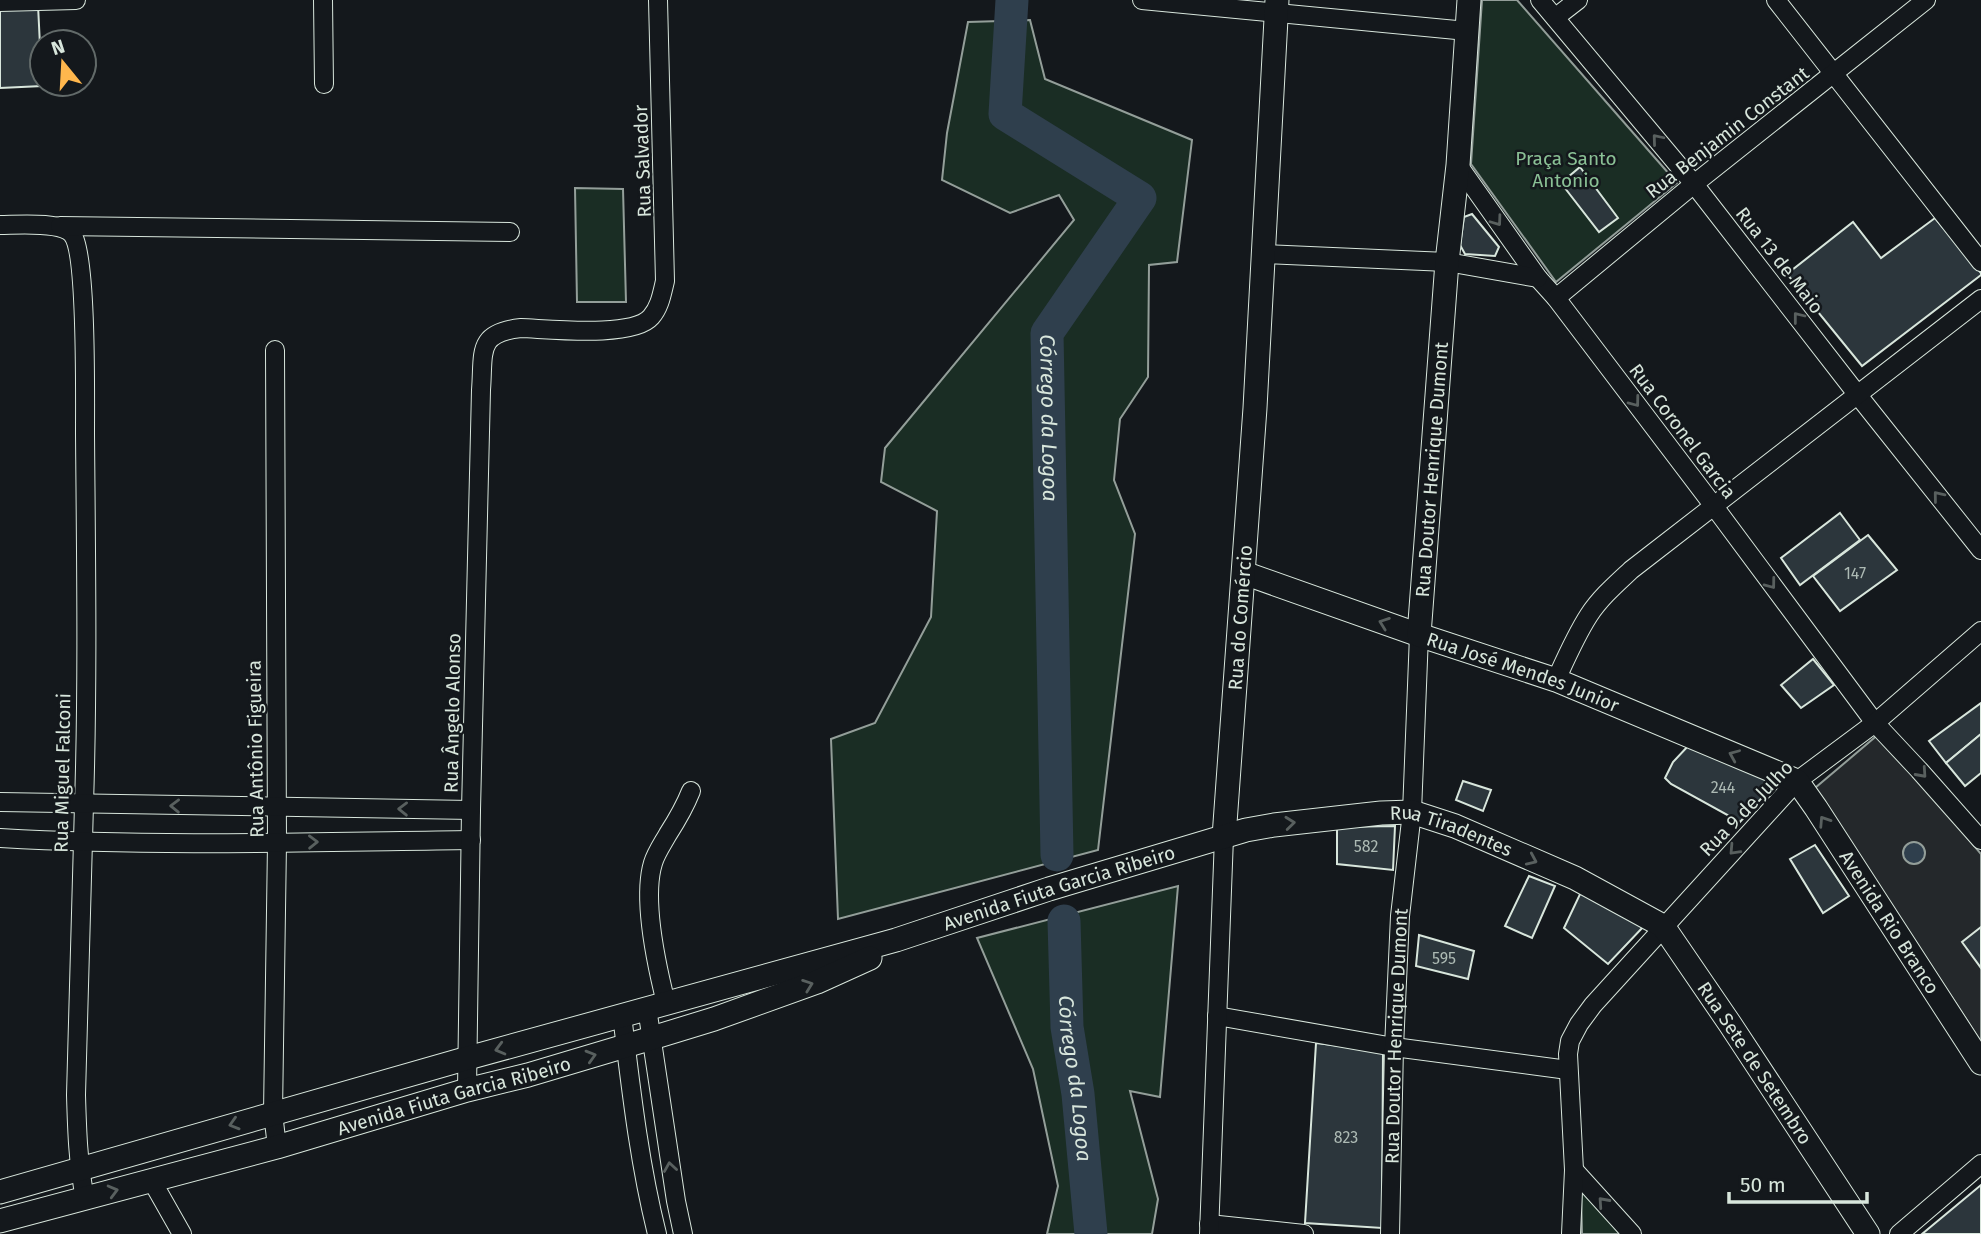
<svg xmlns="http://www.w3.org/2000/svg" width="1981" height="1234" viewBox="0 0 1981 1234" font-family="'Fira Sans',sans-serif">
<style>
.green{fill:#1a2d24;stroke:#939e99;stroke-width:2}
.parking{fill:#24282b;stroke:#939e99;stroke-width:2}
.water{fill:#2f3f4d;stroke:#939e99;stroke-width:2}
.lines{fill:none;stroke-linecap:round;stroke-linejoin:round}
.river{stroke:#2f3f4d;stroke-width:33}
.building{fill:#2c363c;stroke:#d8e6dc;stroke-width:2}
.street-casing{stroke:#d8e6dc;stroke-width:20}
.secondary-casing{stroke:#d8e6dc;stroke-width:25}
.street{stroke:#14181c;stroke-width:18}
.secondary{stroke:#14181c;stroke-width:23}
.oneway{stroke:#59605f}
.labels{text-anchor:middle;stroke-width:5;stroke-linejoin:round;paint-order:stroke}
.number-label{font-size:16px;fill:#adbab4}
.street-label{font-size:19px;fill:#d8e6dc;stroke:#14181c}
.park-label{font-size:19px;fill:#8ac095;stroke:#14181c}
.water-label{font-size:21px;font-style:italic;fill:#d8e6dc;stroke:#14181c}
</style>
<rect width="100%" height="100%" fill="#14181c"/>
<!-- green -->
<g class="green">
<polygon points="1482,0 1517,0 1677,183 1556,282 1471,164"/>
<polygon points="1030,20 1045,79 1192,140 1177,262 1149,265 1148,377 1120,419 1114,480 1135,534 1098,850 838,919 831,739 875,723 931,617 937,511 881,482 885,448 1074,220 1059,195 1010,213 942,180 947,133 968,22"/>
<polygon points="575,188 623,189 626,302 577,302"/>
<polygon points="1178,886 1160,1097 1130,1091 1158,1199 1152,1234 1047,1234 1058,1186 1033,1069 977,938"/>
<polygon points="1581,1191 1626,1234 1582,1234"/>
</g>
<!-- parking -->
<polygon class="parking" points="1880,733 1981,854 1981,1042 1815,788"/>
<!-- water -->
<circle class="water" cx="1914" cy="853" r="11"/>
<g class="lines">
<!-- river -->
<g class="river">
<path id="s1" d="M 1012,0 L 1005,114 L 1140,198 L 1047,333 L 1057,855"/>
<path id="s2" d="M 1064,921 L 1067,1027 L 1078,1094 L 1091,1234"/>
</g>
</g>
<!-- building -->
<g class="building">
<polygon points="38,5 42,86 0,88 0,6"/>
<polygon points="1580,167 1618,218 1599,232 1561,183"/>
<polygon points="1472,214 1499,247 1495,256 1465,254 1460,245 1464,217"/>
<polygon points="1935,218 1981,273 1981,275 1862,366 1787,274 1853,222 1881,258"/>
<polygon points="1840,513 1860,540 1800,585 1781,558"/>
<polygon points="1868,535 1897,570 1840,611 1813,576"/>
<polygon points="1813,659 1834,685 1801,708 1781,685"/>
<polygon points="1981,703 1981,734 1946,763 1929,741"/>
<polygon points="1981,734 1981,773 1965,786 1946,763"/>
<polygon points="1689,745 1766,778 1769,790 1740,822 1671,784 1665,778 1673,762"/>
<polygon points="1463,781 1491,790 1483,811 1456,800"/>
<polygon points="1395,826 1393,870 1337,864 1337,827"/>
<polygon points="1815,845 1849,896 1823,913 1790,859"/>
<polygon points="1529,876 1555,886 1532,938 1505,926"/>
<polygon points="1581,892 1645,925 1608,964 1564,928"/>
<polygon points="1981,927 1981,968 1962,942"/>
<polygon points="1419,935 1474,951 1468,979 1416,966"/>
<polygon points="1316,1043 1383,1051 1382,1228 1305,1223"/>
<polygon points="1981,1185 1981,1234 1922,1234"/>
</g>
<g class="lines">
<defs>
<g id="street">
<polyline points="323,0 324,84"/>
<polyline points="1142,0 1467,31"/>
<polyline points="1540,0 1694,184 1857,394 1981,550"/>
<polyline points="1776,0 1981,262"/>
<polyline points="0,2 76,0"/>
<polyline points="1556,17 1578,0"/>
<polyline points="1458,165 1538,278 1556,298 1713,505 1875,723 1919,770 1981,840"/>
<path d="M 0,225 C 17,225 60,221 72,234 C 87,252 85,401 85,433 C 86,557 88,680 84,804 C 81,901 78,998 76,1095 C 77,1130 78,1164 85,1198"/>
<polyline points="60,226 510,232"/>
<polyline points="1262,254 1447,262 1538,278"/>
<polyline points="1556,298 1694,184 1926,0"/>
<polyline points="275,350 277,843 273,1113 277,1147"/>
<path d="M 1556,680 C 1566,658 1576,635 1589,615 C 1600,598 1616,584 1631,570 L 1981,299"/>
<polyline points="0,802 471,810"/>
<path d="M 0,838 C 157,847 314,842 471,840"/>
<path d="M 666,1003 C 657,967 642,899 653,863 C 656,853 663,843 668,834 C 677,820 685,806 691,791"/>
<polyline points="647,1008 676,1201 683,1234"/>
<path d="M 622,1015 C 631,1089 639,1162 657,1234"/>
<polyline points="1217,1016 1394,1047 1568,1070"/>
<path d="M 467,1090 L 471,810 L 481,390 C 484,352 476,333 521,328 C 550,329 633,338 651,317 C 660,307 662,293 665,281 L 658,0"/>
<polyline points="1574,1170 1632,1234"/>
<polyline points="152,1181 182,1234"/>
<polyline points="1209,1224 1304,1234"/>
<polyline points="1209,1234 1224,837"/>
<path id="s3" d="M 1390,1234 L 1394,1047 L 1400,916 L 1412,812 L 1419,635"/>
<polyline points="1571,1234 1574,1170 1568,1054 1570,1041 1579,1024 1593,1005 1797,781 1875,723 1981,631"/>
<polyline points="1899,1234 1981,1164"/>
</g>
<g id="secondary">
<path id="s4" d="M 1244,573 L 1419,635 L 1556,680 L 1797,781 L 1816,808 L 1981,1063"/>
<path id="s5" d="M 1419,635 L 1447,262 L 1458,165 L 1469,0"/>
<path id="s6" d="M 1224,837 L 1255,408 L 1277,0"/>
<path id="s7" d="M 0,1192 L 468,1058 L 896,940 L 1049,889 L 1246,830 L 1274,825 L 1381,813 L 1412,812 L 1455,826 L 1575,878 L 1663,926 L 1730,1024 L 1868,1234"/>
<path id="s8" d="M 0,1221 L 277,1147 L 467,1090 L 528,1075 L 652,1038 L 714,1019 L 817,982 L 870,958"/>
</g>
</defs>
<!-- street casing -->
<use href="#street" class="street-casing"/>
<!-- secondary casing -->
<use href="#secondary" class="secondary-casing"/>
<!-- street -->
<use href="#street" class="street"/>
<!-- secondary -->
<use href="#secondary" class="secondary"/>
</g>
<!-- one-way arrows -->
<defs><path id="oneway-chevron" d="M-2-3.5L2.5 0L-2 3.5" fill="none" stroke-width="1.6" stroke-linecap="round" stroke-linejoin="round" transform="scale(1.75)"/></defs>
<g class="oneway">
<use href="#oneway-chevron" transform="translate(1657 139) rotate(-130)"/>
<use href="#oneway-chevron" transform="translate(1497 221) rotate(54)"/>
<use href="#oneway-chevron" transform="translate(1798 317) rotate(-128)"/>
<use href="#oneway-chevron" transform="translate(1635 402) rotate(53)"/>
<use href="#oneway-chevron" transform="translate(1938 496) rotate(-129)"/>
<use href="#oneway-chevron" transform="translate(1771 584) rotate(53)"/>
<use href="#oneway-chevron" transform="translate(1384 623) rotate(-160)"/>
<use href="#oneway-chevron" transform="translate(1734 755) rotate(-157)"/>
<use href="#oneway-chevron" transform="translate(1922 773) rotate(48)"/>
<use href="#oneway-chevron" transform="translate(175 806) rotate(-179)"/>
<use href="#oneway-chevron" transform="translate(403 809) rotate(-179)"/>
<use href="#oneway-chevron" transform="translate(1824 821) rotate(-123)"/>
<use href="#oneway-chevron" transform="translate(1290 823) rotate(-6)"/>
<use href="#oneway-chevron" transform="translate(313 842) rotate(-1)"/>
<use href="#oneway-chevron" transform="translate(1734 850) rotate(133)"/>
<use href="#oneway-chevron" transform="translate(1532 860) rotate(24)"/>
<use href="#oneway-chevron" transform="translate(808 985) rotate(-20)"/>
<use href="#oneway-chevron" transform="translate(500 1049) rotate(165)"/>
<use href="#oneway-chevron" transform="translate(591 1056) rotate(-16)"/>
<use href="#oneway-chevron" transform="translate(234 1124) rotate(163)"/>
<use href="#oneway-chevron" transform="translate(670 1167) rotate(-99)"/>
<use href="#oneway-chevron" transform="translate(113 1191) rotate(-15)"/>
<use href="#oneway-chevron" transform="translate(1603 1202) rotate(-132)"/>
</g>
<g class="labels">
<!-- number labels -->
<g class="number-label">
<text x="1855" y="579">147</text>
<text x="1723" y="793">244</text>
<text x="1366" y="852">582</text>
<text x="1444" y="964">595</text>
<text x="1346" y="1143">823</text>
</g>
<!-- street labels -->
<g class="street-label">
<text transform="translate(1727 132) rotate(-38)" y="7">Rua Benjamin Constant</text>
<text transform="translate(642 161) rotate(-92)" y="7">Rua Salvador</text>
<text transform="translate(1780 260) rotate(52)" y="7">Rua 13 de Maio</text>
<text transform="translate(1683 431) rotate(53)" y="7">Rua Coronel Garcia</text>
<text dy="7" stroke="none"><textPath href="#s5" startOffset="166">Rua Doutor Henrique Dumont</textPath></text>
<text dy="7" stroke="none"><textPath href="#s6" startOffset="220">Rua do Comércio</textPath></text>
<text dy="7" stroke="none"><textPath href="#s4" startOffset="296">Rua José Mendes Junior</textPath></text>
<text transform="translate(452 713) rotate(-89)" y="7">Rua Ângelo Alonso</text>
<text transform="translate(255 749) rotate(-91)" y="7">Rua Antônio Figueira</text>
<text transform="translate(62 773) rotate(-89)" y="7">Rua Miguel Falconi</text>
<text transform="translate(1746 808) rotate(-46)" y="7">Rua 9 de Julho</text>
<text dy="7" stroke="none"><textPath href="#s7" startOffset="1507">Rua Tiradentes</textPath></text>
<text dy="7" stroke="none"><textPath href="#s7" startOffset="1102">Avenida Fiuta Garcia Ribeiro</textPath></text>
<text dy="7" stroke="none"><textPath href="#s4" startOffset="760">Avenida Rio Branco</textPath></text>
<text dy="7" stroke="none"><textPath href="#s3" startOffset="198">Rua Doutor Henrique Dumont</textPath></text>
<text dy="7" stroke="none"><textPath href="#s7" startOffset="1906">Rua Sete de Setembro</textPath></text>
<text dy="7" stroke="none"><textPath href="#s8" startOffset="471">Avenida Fiuta Garcia Ribeiro</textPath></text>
</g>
<!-- park labels -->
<g class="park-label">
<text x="1566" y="165">Praça Santo<tspan x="1566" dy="22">Antonio</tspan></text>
</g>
<!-- water labels -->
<g class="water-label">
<text dy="7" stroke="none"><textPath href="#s1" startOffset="522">Córrego da Logoa</textPath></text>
<text dy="7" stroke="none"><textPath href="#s2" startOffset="158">Córrego da Logoa</textPath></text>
</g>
</g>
<!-- north arrow -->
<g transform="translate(63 63) rotate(342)"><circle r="33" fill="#14181c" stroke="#626a69" stroke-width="2"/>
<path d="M0-5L12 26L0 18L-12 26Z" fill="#ffb74d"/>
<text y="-10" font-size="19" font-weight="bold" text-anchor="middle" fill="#d8e6dc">N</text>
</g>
<!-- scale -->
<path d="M1729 1192v10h138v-10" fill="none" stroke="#d8e6dc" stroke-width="3.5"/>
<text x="1740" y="1192" font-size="21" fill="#d8e6dc" stroke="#14181c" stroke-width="5" paint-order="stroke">50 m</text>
</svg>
